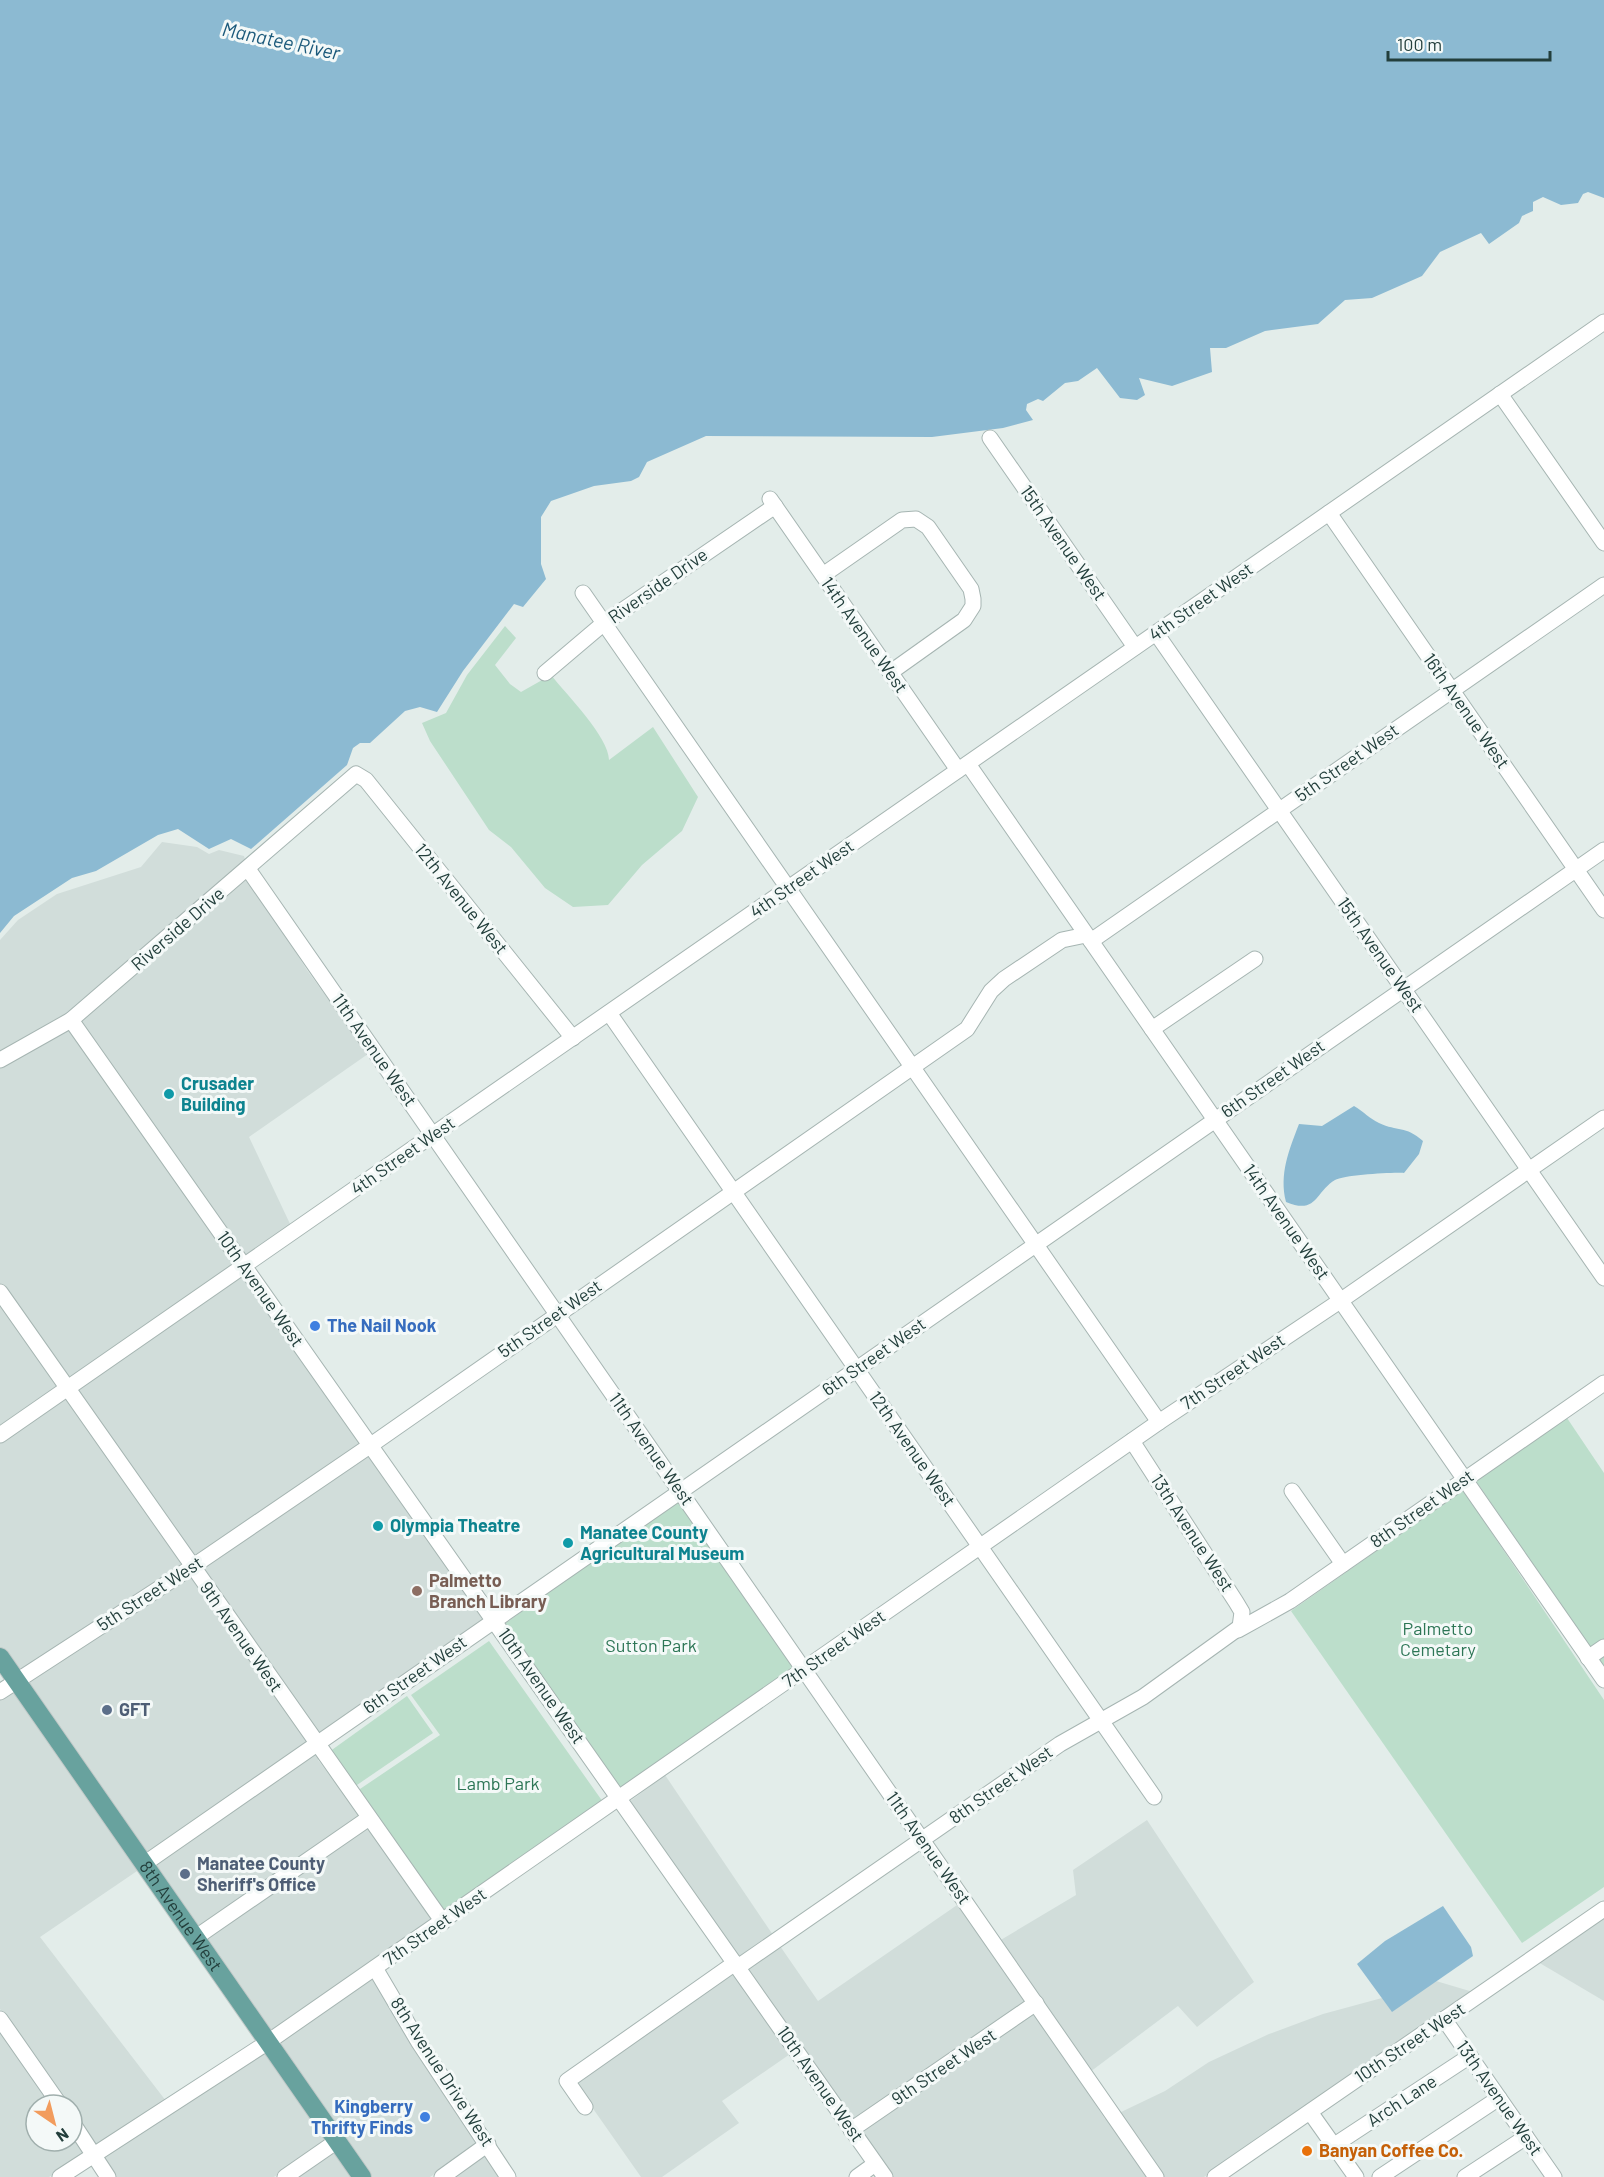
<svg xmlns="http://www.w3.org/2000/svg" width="1604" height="2177" viewBox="0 0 1604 2177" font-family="Barlow,sans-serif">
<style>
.built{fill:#d1ddda}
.green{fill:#bcdecb}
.water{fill:#8cbad2}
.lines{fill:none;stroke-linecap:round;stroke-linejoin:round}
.minor-casing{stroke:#a6b5b2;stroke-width:17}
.major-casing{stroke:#c1c9c8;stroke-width:20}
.minor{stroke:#fff;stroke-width:15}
.major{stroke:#68a29e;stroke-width:18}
.culture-dot{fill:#0f9aa8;stroke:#f4f9f8;stroke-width:2}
.shop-dot{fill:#3f7fe0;stroke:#f4f9f8;stroke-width:2}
.education-dot{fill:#8d6e63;stroke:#f4f9f8;stroke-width:2}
.service-dot{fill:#5c6f8a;stroke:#f4f9f8;stroke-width:2}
.food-dot{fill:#e8710a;stroke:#f4f9f8;stroke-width:2}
.labels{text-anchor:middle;stroke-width:6;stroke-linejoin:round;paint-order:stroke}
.street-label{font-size:18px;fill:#233f3c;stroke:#f4f9f8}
.culture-label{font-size:18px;font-weight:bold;fill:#0d838f;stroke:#f4f9f8;text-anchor:start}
.shop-label{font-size:18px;font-weight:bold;fill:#366cbe;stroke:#f4f9f8;text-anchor:start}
.education-label{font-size:18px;font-weight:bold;fill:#785e54;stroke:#f4f9f8;text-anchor:start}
.park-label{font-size:18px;fill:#2d7656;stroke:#f4f9f8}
.service-label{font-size:18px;font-weight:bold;fill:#4e5e75;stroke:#f4f9f8;text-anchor:start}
.food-label{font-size:18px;font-weight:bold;fill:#c56008;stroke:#f4f9f8;text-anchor:start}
.water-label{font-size:20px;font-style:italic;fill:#1c5a7b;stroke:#f4f9f8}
</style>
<rect width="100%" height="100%" fill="#e3edea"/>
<!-- built -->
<g class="built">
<polygon points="162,842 197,847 209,854 219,850 244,856 246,863 68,1015 0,1053 0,940 18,920 57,894 141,867"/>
<polygon points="248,877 307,970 368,1054 249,1137 291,1226 244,1258 79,1021"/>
<polygon points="70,1028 235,1265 69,1380 0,1283 0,1067"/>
<polygon points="242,1275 363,1443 193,1559 76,1391"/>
<polygon points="0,1302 59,1387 0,1428"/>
<polygon points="67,1397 184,1565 18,1673 0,1647 0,1443"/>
<polygon points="370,1454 486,1618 317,1735 200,1569"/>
<polygon points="191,1575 308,1741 144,1855 25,1683"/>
<polygon points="16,1689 140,1869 40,1937 166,2101 94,2148 72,2112 72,2105 67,2105 0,2009 0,1700"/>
<polygon points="315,1752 320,1758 318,1760 361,1816 196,1930 152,1865"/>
<polygon points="665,1775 773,1935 739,1959 629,1802"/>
<polygon points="1147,1820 1254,1982 1197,2027 1178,2006 1090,2072 999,1941 1076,1895 1073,1870"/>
<polygon points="368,1827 434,1920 269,2034 203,1940"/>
<polygon points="960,1903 1028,2001 852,2121 746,1969 780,1946 818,2001"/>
<polygon points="1604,1917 1604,2001 1538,1962"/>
<polygon points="734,1971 793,2052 722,2101 739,2123 662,2177 641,2177 575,2083"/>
<polygon points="374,1977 480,2142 430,2177 369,2177 276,2044"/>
<polygon points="1436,1981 1473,1992 1204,2177 1163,2177 1119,2113 1165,2091 1209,2062 1269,2034 1323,2014 1382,1998 1392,2011"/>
<polygon points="1035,2012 1105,2119 1109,2118 1150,2177 891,2177 860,2132"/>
<polygon points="0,2029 54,2105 36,2105 36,2141 72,2141 72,2133 85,2154 49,2177 0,2177"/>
<polygon points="267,2050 329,2139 274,2177 115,2177 101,2158"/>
<polygon points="336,2150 355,2177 296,2177"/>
<polygon points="487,2153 502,2177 452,2177"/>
</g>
<!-- green -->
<g class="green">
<path d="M 505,626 L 516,638 L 495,665 L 510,684 L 521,692 L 551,675 C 566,694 609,737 609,760 L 653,727 L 698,797 L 682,831 L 642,865 L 608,905 L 573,907 L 545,888 L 511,847 L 489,830 L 430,741 L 422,723 L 446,713 L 467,675 Z"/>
<polygon points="1567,1418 1604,1473 1604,1667 1476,1481"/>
<polygon points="1463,1490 1604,1700 1604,1887 1522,1943 1291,1611"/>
<polygon points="679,1498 799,1668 620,1794 503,1625"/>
<polygon points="489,1641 603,1802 443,1917 357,1791 440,1735 411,1695"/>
<polygon points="407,1696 433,1733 354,1787 329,1752"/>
</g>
<!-- water -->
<g class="water">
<polygon points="0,0 1604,0 1604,198 1588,192 1583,194 1578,203 1561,205 1543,197 1533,202 1533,211 1522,216 1519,223 1489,244 1481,233 1440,252 1422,276 1372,298 1345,300 1318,324 1265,331 1226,348 1210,348 1212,372 1172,386 1139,378 1145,395 1137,400 1120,398 1097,368 1078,381 1065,383 1043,401 1038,399 1027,404 1026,410 1033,420 1003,428 932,437 706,436 647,462 639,477 631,481 594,486 551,501 541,517 541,564 546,579 523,607 514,604 463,671 437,712 420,707 405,711 370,743 360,743 353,748 347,765 251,849 231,839 209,849 178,829 158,835 96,871 72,878 14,916 0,933"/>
<path d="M 1354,1106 C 1363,1111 1370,1119 1379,1123 C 1398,1132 1405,1125 1423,1141 L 1419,1154 L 1404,1173 C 1393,1172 1344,1175 1335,1180 C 1315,1192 1317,1215 1286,1202 C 1279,1174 1289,1150 1299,1124 L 1322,1126 Z"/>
<polygon points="1443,1906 1471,1947 1473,1956 1392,2012 1357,1964 1385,1941"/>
</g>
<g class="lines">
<defs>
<g id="minor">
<polyline points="1500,394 1604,543"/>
<polyline points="990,438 1135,647"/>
<polyline points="770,499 958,770"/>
<polyline points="1329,513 1604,910"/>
<polyline points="823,575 902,520 916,519 928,527 971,589 973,599 973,606 964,620 891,672"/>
<polyline points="583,593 1159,1422"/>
<polyline points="1156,633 1604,1278"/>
<polyline points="545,673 604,623 775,506"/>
<polyline points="968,764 1604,1680"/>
<polyline points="248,869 1156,2177"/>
<polyline points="1091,941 1604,585"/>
<polyline points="609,1013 1154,1797"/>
<polyline points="71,1020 885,2177"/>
<polyline points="1152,1029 1255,959"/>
<polyline points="0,1060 71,1020 356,774 366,780 573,1038"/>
<polyline points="0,1292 443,1922"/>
<polyline points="0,1435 1604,322"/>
<polyline points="1292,1491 1343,1564"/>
<polyline points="1238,1630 1290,1601 1604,1383"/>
<polyline points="1588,1658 1604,1647"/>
<polyline points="0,1692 192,1567 371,1445 967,1029 991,991 1004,979 1062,940 1086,935"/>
<polyline points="144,1864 1604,850"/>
<polyline points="195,1938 369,1818"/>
<polyline points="738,1967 1060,1744 1143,1697 1240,1627 1242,1612 1236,1602 1132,1441"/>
<polyline points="375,1968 418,2041 508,2177"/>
<polyline points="0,2019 60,2105"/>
<polyline points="1444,2019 1554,2177"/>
<polyline points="585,2107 567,2081 735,1963"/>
<polyline points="1310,2112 1356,2177"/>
<polyline points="72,2122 108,2177"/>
<polyline points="851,2130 1036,2003"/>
<polyline points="1333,2146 1470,2056"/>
<polyline points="60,2177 268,2042 1159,1422 1340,1301 1604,1118"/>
<polyline points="285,2177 337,2141"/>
<polyline points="442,2177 488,2144"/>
<polyline points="857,2177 875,2164"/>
<polyline points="1215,2177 1604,1909"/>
<polyline points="1380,2177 1499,2098"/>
<polyline points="1465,2177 1526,2137"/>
</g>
<g id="major">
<path id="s1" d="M 0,1657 L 362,2177"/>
</g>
</defs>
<!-- minor casing -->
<use href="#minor" class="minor-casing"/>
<!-- major casing -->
<use href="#major" class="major-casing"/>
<!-- minor -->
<use href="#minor" class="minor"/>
<!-- major -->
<use href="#major" class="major"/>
</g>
<!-- markers -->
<g class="culture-dot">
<circle cx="169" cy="1094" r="6"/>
<circle cx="378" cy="1526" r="6"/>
<circle cx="568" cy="1543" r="6"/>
</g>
<g class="shop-dot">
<circle cx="315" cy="1326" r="6"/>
<circle cx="425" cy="2117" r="6"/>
</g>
<circle class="education-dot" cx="417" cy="1591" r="6"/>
<g class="service-dot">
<circle cx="107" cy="1710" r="6"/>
<circle cx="185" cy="1874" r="6"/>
</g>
<circle class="food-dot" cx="1307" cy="2151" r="6"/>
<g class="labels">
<!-- street labels -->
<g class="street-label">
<text transform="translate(1063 543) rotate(55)" y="6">15th Avenue West</text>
<text transform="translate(658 586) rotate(-35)" y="6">Riverside Drive</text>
<text transform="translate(1201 602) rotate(-35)" y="6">4th Street West</text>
<text transform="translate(864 635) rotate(55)" y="6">14th Avenue West</text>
<text transform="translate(1466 711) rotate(55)" y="6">16th Avenue West</text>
<text transform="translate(1347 763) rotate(-35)" y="6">5th Street West</text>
<text transform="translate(802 879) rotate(-35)" y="6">4th Street West</text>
<text transform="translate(461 899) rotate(51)" y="6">12th Avenue West</text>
<text transform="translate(178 929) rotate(-41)" y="6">Riverside Drive</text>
<text transform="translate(1380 955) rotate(55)" y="6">15th Avenue West</text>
<text transform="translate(374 1050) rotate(55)" y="6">11th Avenue West</text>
<text transform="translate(1273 1079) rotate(-35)" y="6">6th Street West</text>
<text transform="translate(403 1156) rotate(-35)" y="6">4th Street West</text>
<text transform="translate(1286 1222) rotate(55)" y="6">14th Avenue West</text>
<text transform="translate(260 1289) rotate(55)" y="6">10th Avenue West</text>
<text transform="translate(550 1319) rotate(-35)" y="6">5th Street West</text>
<text transform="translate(874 1357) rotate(-35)" y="6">6th Street West</text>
<text transform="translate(1233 1372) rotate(-34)" y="6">7th Street West</text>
<text transform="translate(651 1449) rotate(55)" y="6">11th Avenue West</text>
<text transform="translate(912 1449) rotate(55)" y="6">12th Avenue West</text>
<text transform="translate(1422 1509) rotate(-35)" y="6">8th Street West</text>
<text transform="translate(1192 1533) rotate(57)" y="6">13th Avenue West</text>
<text transform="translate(150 1594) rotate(-33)" y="6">5th Street West</text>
<text transform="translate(241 1637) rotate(55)" y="6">9th Avenue West</text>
<text transform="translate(834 1649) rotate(-35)" y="6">7th Street West</text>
<text transform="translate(415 1675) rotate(-35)" y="6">6th Street West</text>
<text transform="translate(541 1686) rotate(55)" y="6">10th Avenue West</text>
<text transform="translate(1001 1785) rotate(-35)" y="6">8th Street West</text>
<text transform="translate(928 1848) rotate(55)" y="6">11th Avenue West</text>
<text dy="6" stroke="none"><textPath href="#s1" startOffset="316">8th Avenue West</textPath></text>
<text transform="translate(435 1927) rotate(-35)" y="6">7th Street West</text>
<text transform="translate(1410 2043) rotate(-34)" y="6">10th Street West</text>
<text transform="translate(944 2067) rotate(-34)" y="6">9th Street West</text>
<text transform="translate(442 2072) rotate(57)" y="6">8th Avenue Drive West</text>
<text transform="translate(820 2084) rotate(55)" y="6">10th Avenue West</text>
<text transform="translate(1499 2098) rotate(55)" y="6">13th Avenue West</text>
<text transform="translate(1402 2101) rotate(-33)" y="6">Arch Lane</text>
</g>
<!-- culture labels -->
<g class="culture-label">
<text x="181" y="1090">Crusader<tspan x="181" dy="21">Building</tspan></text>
<text x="390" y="1532">Olympia Theatre</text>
<text x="580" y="1539">Manatee County<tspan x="580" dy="21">Agricultural Museum</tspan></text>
</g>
<!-- shop labels -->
<g class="shop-label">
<text x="327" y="1332">The Nail Nook</text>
<text x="413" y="2113" text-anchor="end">Kingberry<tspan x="413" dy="21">Thrifty Finds</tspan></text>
</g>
<!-- education labels -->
<g class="education-label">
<text x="429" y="1587">Palmetto<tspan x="429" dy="21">Branch Library</tspan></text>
</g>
<!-- park labels -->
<g class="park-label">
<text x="1438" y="1635">Palmetto<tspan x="1438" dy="21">Cemetary</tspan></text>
<text x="651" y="1652">Sutton Park</text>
<text x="498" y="1790">Lamb Park</text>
</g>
<!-- service labels -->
<g class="service-label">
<text x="119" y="1716">GFT</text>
<text x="197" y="1870">Manatee County<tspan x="197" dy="21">Sheriff's Office</tspan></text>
</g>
<!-- food labels -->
<g class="food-label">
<text x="1319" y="2157">Banyan Coffee Co.</text>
</g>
<!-- water labels -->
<g class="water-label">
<text transform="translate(281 41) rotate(12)" y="7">Manatee River</text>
</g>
</g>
<!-- north arrow -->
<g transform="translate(54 2123) rotate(145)"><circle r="28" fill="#f4f9f8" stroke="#a0afad" stroke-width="1.5"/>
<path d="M0-4.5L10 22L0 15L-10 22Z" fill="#f29c5d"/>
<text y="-9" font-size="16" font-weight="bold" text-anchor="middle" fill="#233f3c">N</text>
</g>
<!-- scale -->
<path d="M1388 51v9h162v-9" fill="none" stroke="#233f3c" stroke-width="3"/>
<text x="1397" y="51" font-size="18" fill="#233f3c" stroke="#f4f9f8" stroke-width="4.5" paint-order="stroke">100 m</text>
</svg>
